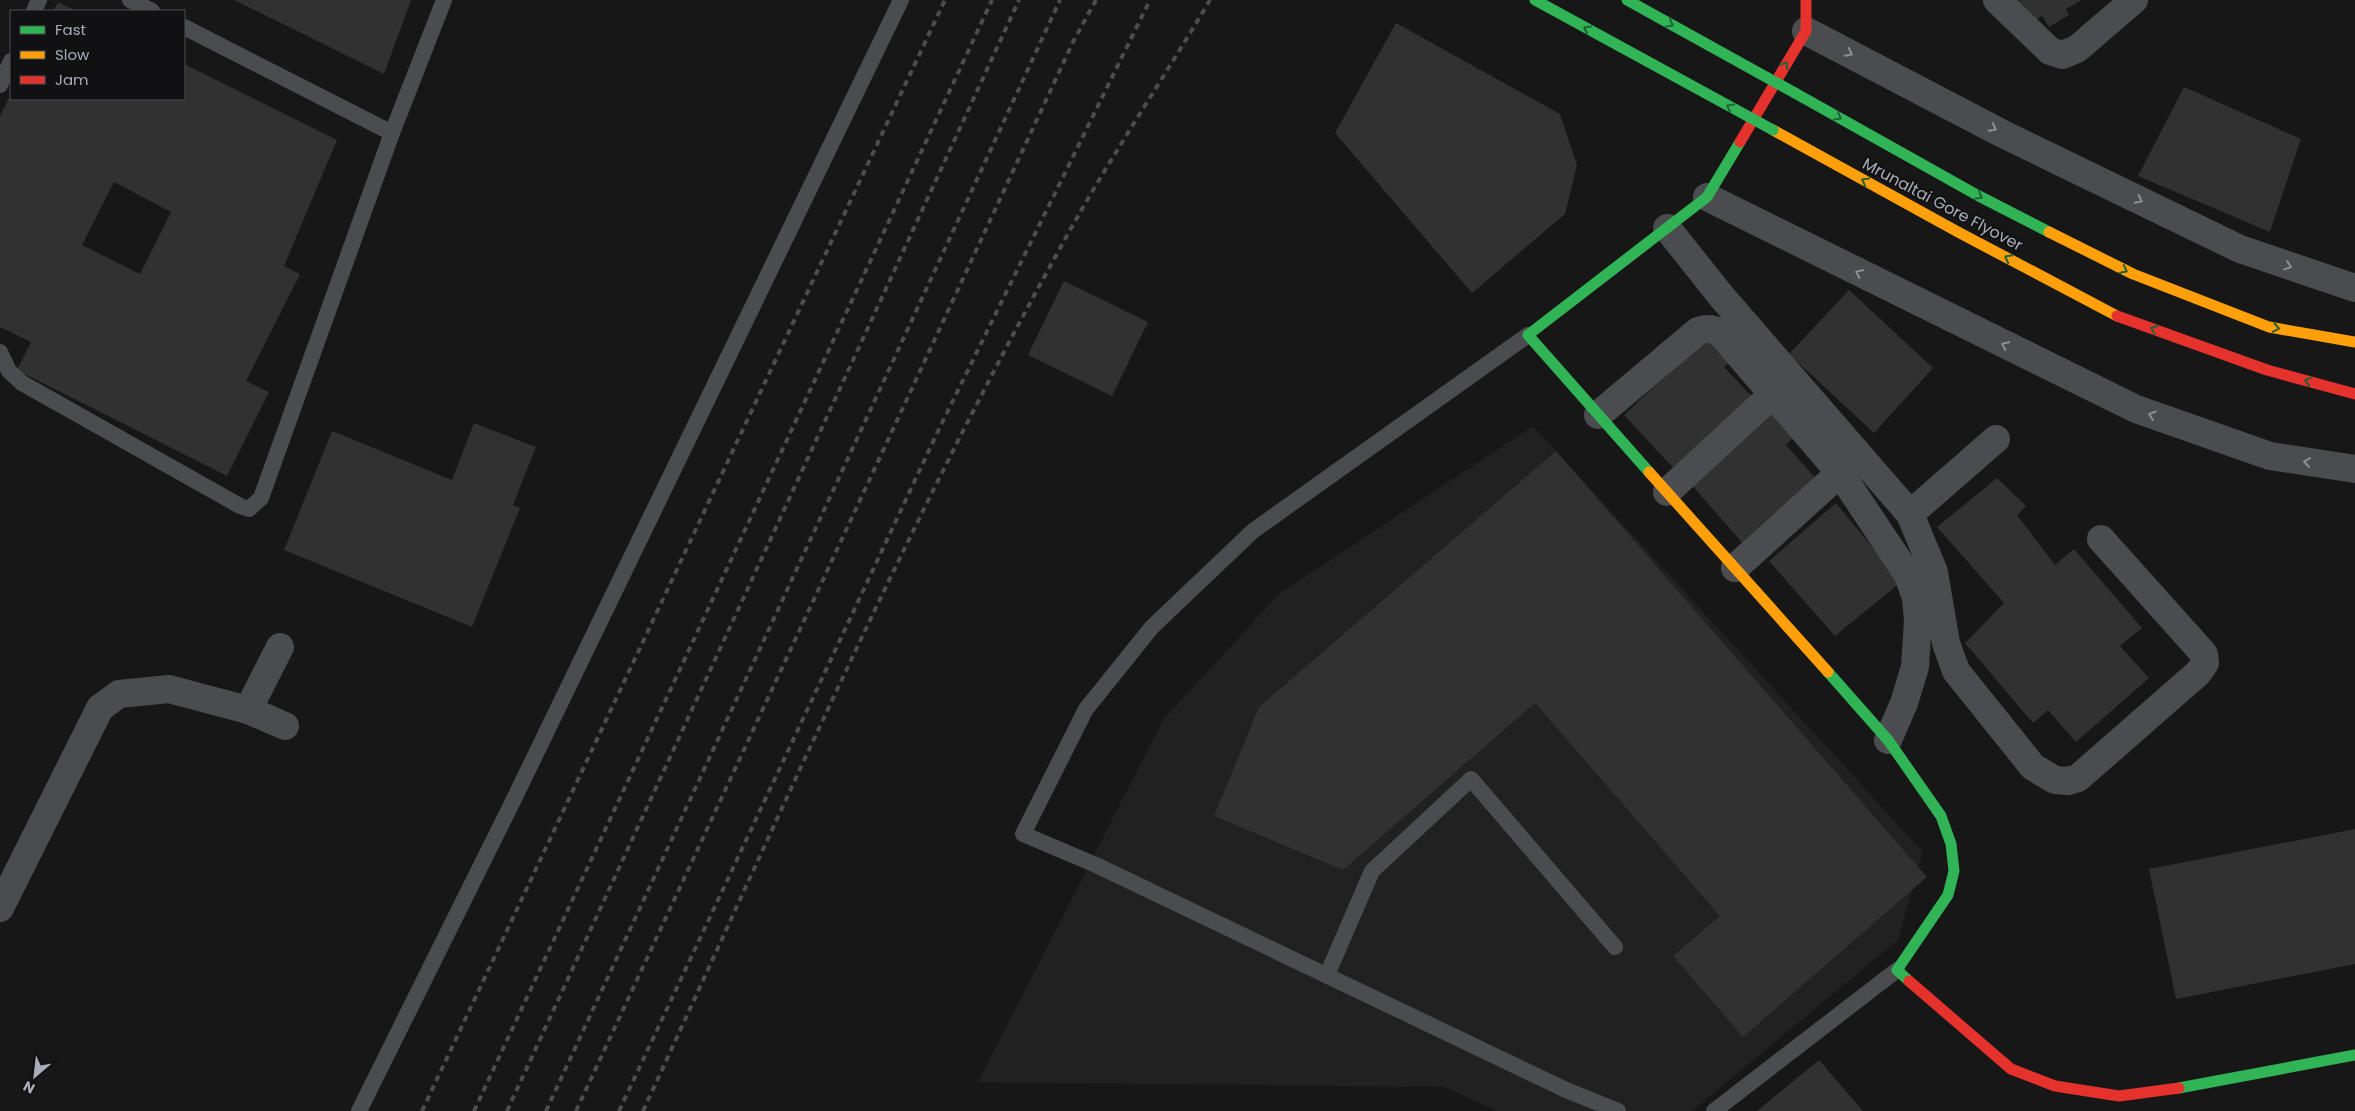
<svg xmlns="http://www.w3.org/2000/svg" width="2355" height="1111" viewBox="0 0 2355 1111" font-family="Poppins,sans-serif">
<style>
.built{fill:#212122}
.building{fill:#313132;fill-rule:evenodd}
.lines{fill:none;stroke-linecap:round;stroke-linejoin:round}
.lane{stroke:#4b4c4f;stroke-width:16}
.street{stroke:#4b4c4f;stroke-width:28}
.fast{stroke:#30b455;stroke-width:11}
.slow{stroke:#ff9f0a;stroke-width:11}
.jam{stroke:#e5322d;stroke-width:11}
.rail{stroke:#4b4d4e;stroke-width:4;stroke-dasharray:6 5;stroke-linecap:butt}
.fast-bridge{stroke:#30b455;stroke-width:11}
.oneway{stroke:#206234}
.oneway2{stroke:#8c9098}
.labels{text-anchor:middle;stroke-width:4;stroke-linejoin:round;paint-order:stroke}
.street-label{font-size:16px;fill:#a8adb7;stroke:#111113}
</style>
<rect width="100%" height="100%" fill="#171717"/>
<!-- built -->
<polygon class="built" points="1533,426 1923,852 1898,940 1692,1111 1496,1111 1445,1087 978,1082 1163,720 1279,594"/>
<!-- building -->
<g class="building">
<polygon points="234,0 411,0 384,74"/>
<polygon points="2021,0 2082,0 2066,9 2069,15 2049,27 2042,16 2029,24 2017,2"/>
<polygon points="58,2 76,11 53,11"/>
<polygon points="1396,23 1560,114 1577,165 1565,214 1472,293 1335,133"/>
<path d="M 184,64 L 337,140 L 284,266 L 300,274 L 246,381 L 269,392 L 227,476 L 17,370 L 31,342 L 0,327 L 0,116 L 11,94 L 11,99 L 184,99 ZM 114,182 L 171,212 L 140,274 L 82,245 Z"/>
<polygon points="2184,87 2301,139 2270,232 2138,176"/>
<polygon points="1064,281 1148,322 1112,396 1028,355"/>
<polygon points="1849,290 1933,368 1874,433 1789,354"/>
<polygon points="1710,334 1733,359 1724,367 1756,401 1678,473 1624,415"/>
<polygon points="1775,409 1797,434 1786,445 1818,481 1745,546 1690,483"/>
<polygon points="474,423 536,447 513,505 520,508 472,627 284,550 332,431 452,480"/>
<polygon points="1556,451 1927,877 1743,1037 1673,956 1720,916 1535,703 1343,870 1214,816 1259,707"/>
<polygon points="1997,478 2026,506 2017,515 2055,565 2074,549 2142,628 2120,646 2149,678 2076,742 2048,710 2033,723 1965,643 2004,603 1937,527"/>
<polygon points="1836,503 1901,582 1835,636 1769,561"/>
<polygon points="2355,829 2355,964 2176,999 2149,869"/>
<polygon points="1819,1060 1863,1111 1757,1111"/>
</g>
<g class="lines">
<!-- lane -->
<g class="lane">
<polyline points="130,0 152,11"/>
<polyline points="34,11 39,0"/>
<polyline points="184,27 392,133"/>
<polyline points="0,85 11,61"/>
<polyline points="1528,335 1253,531 1152,627 1086,709 1023,834 1096,865 1566,1090 1618,1111"/>
<polyline points="0,352 9,371 22,383 240,506 249,509 261,498 392,133 444,0"/>
<polyline points="1327,975 1372,871 1471,779 1615,947"/>
<polyline points="359,1111 514,799 901,0"/>
<polyline points="1714,1111 1897,970"/>
</g>
<!-- street -->
<g class="street">
<polyline points="1997,0 2050,51 2062,55 2077,49 2134,0"/>
<polyline points="1806,31 2003,134 2240,249 2355,288"/>
<polyline points="1707,197 2136,409 2270,456 2355,469"/>
<polyline points="1667,228 1722,297 1910,514 1934,572 1946,643 1956,671 2033,767 2055,780 2068,781 2078,778 2198,673 2205,663 2204,654 2101,539"/>
<path d="M 1598,415 L 1698,331 C 1708,328 1714,328 1722,335 L 1840,473 L 1908,575 L 1916,598 L 1918,621 L 1915,667 L 1904,703 L 1888,740"/>
<polyline points="1667,492 1773,394"/>
<polyline points="1910,514 1996,439"/>
<polyline points="1735,568 1840,473"/>
<polyline points="248,710 285,726"/>
<polyline points="0,908 100,708 119,694 169,689 248,710 280,647"/>
</g>
<!-- fast -->
<g class="fast">
<polyline points="1795,93 1977,195 2049,232"/>
<polyline points="1649,472 1528,335 1707,197 1740,142"/>
<polyline points="1828,672 1888,740 1941,816 1951,844 1954,871 1948,895 1897,970 1909,981"/>
<polyline points="2179,1088 2355,1055"/>
</g>
<!-- slow -->
<g class="slow">
<polyline points="1773,130 1958,232 2117,316"/>
<polyline points="2049,232 2133,274 2269,327 2355,342"/>
<polyline points="1649,472 1828,672"/>
</g>
<!-- jam -->
<g class="jam">
<polyline points="1740,142 1806,31 1806,0"/>
<polyline points="2117,316 2267,370 2355,394"/>
<polyline points="1909,981 2011,1069 2055,1086 2119,1096 2179,1088"/>
</g>
<!-- rail -->
<g class="rail">
<polyline points="422,1111 945,0"/>
<polyline points="474,1111 992,0"/>
<polyline points="507,1111 1019,0"/>
<polyline points="546,1111 1060,0"/>
<polyline points="576,1111 1073,42 1096,0"/>
<polyline points="619,1111 939,429 1150,0"/>
<path d="M 643,1111 C 778,819 907,523 1064,241 C 1109,159 1162,81 1210,0"/>
</g>
<!-- fast-bridge -->
<g class="fast-bridge">
<polyline points="1535,0 1773,130"/>
<polyline points="1627,0 1795,93"/>
</g>
</g>
<!-- one-way arrows -->
<defs><path id="oneway-chevron" d="M-2-3.5L2.5 0L-2 3.5" fill="none" stroke-width="1.6" stroke-linecap="round" stroke-linejoin="round" transform="scale(1.25)"/></defs>
<g class="oneway">
<use href="#oneway-chevron" transform="translate(1670 24) rotate(29)"/>
<use href="#oneway-chevron" transform="translate(1587 29) rotate(-151)"/>
<use href="#oneway-chevron" transform="translate(1785 65) rotate(-59)"/>
<use href="#oneway-chevron" transform="translate(1730 107) rotate(-151)"/>
<use href="#oneway-chevron" transform="translate(1838 117) rotate(29)"/>
<use href="#oneway-chevron" transform="translate(1865 181) rotate(-151)"/>
<use href="#oneway-chevron" transform="translate(1979 196) rotate(28)"/>
<use href="#oneway-chevron" transform="translate(2008 258) rotate(-152)"/>
<use href="#oneway-chevron" transform="translate(2124 270) rotate(27)"/>
<use href="#oneway-chevron" transform="translate(2276 328) rotate(11)"/>
<use href="#oneway-chevron" transform="translate(2154 329) rotate(-160)"/>
<use href="#oneway-chevron" transform="translate(2308 381) rotate(-165)"/>
</g>
<g class="oneway2">
<use href="#oneway-chevron" transform="translate(1849 53) rotate(28)"/>
<use href="#oneway-chevron" transform="translate(1993 128) rotate(28)"/>
<use href="#oneway-chevron" transform="translate(2139 200) rotate(26)"/>
<use href="#oneway-chevron" transform="translate(2288 266) rotate(19)"/>
<use href="#oneway-chevron" transform="translate(1859 273) rotate(-154)"/>
<use href="#oneway-chevron" transform="translate(2005 345) rotate(-154)"/>
<use href="#oneway-chevron" transform="translate(2152 415) rotate(-161)"/>
<use href="#oneway-chevron" transform="translate(2307 462) rotate(-172)"/>
</g>
<g class="labels">
<!-- street labels -->
<g class="street-label">
<text transform="translate(1943 204) rotate(28)" y="6">Mrunaltai Gore Flyover</text>
</g>
</g>
<!-- legend -->
<rect x="10" y="10" width="175" height="90" fill="#111113" stroke="#4d4f55"/>
<rect x="20" y="26" width="25" height="8" fill="#30b455" stroke="#4d4f55"/>
<text x="55" y="35" font-size="15" fill="#a8adb7">Fast</text>
<rect x="20" y="51" width="25" height="8" fill="#ff9f0a" stroke="#4d4f55"/>
<text x="55" y="60" font-size="15" fill="#a8adb7">Slow</text>
<rect x="20" y="76" width="25" height="8" fill="#e5322d" stroke="#4d4f55"/>
<text x="55" y="85" font-size="15" fill="#a8adb7">Jam</text>
<!-- north arrow -->
<g transform="translate(35 1076) rotate(208)" stroke="#111113" stroke-width="4" paint-order="stroke">
<path d="M0-4L9 19L0 12L-9 19Z" fill="#a8adb7"/>
<text y="-8" font-size="14" font-weight="bold" text-anchor="middle" fill="#a8adb7">N</text>
</g>
</svg>
